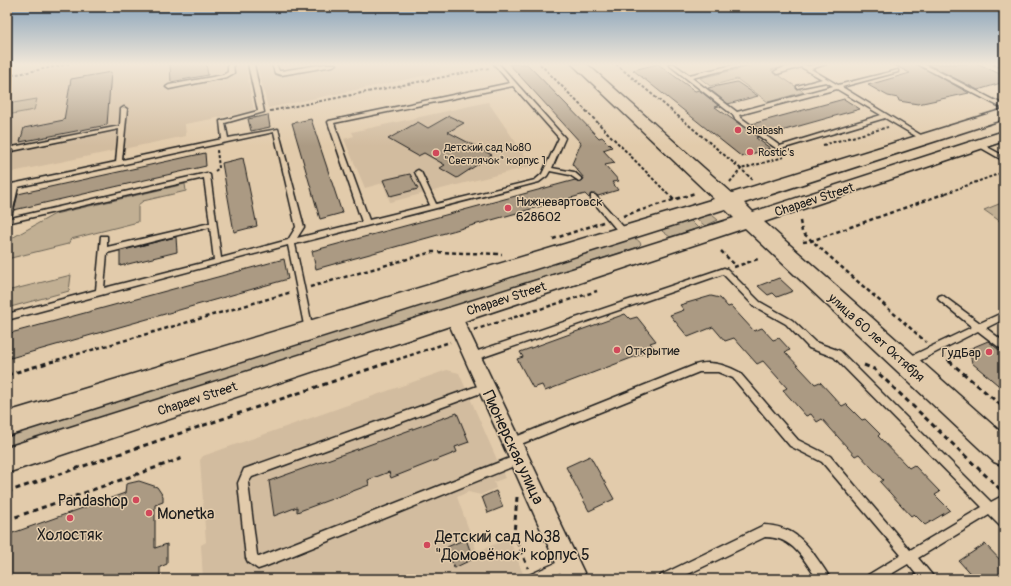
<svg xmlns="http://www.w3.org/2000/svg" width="1011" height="586" viewBox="0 0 1011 586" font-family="Pangolin,sans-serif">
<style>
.built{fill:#d2bc9f}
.green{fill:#c1af93;stroke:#6e6658}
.building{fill:#ab9a83;stroke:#1c1c1c}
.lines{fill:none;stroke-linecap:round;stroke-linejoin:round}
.lane-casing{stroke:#1c1c1c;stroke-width:3}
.street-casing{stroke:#1c1c1c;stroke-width:3}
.secondary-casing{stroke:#1c1c1c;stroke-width:3}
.path-far2{stroke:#1c1c1c;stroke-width:2;stroke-dasharray:3 2;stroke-linecap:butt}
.path-far1{stroke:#1c1c1c;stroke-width:2.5;stroke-dasharray:4 3;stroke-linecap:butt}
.path{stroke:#1c1c1c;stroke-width:3;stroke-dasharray:5 4;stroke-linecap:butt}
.lane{fill:#e2cbab;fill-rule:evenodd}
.street{fill:#e2cbab;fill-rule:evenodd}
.secondary{fill:#e2cbab;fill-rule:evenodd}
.poi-dot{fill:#d1495b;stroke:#e2cbab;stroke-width:1.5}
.labels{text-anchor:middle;stroke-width:3;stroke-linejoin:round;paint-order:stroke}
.far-poi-label{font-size:11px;fill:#1c1c1c;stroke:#e2cbab;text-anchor:start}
.street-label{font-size:13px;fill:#1c1c1c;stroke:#e2cbab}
.poi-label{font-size:13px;fill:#1c1c1c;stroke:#e2cbab;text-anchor:start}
.near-street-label{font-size:16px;fill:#1c1c1c;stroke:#e2cbab}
.near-poi-label{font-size:16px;fill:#1c1c1c;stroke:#e2cbab;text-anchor:start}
</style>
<rect width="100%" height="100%" fill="#e2cbab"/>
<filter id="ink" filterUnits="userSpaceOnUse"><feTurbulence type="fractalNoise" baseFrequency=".025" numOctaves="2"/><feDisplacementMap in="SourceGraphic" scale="8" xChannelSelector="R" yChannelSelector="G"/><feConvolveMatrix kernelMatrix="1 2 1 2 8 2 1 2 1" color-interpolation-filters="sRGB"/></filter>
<g filter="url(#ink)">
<!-- built -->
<g class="built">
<polygon points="86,64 245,64 254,111 185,124 186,136 7,173 7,77"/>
<polygon points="257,64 437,64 442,72 268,108"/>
<polygon points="488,102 532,166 390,202 383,183 365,188 344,139 354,136 352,132"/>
<polygon points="447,370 459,373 505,478 494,482 496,488 481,495 468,492 457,497 477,552 509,538 525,579 203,579 201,545 206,542 200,460 203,456"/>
</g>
<!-- green -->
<g class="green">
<polygon points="760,64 791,65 771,70 804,92 768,102 737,79 710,86 700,78"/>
<polygon points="37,99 34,110 7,115 7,104"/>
<polygon points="185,184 186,191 143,201 138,205 138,222 71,239 68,244 7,259 10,239 55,214"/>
<polygon points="1004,202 1004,224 984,210"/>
<polygon points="706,215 712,215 718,220 705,226 696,218"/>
<polygon points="690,220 698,228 670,237 662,231 663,229"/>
<path d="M 630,238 C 635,238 638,239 641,244 L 638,247 L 7,449 L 7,434 Z"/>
<polygon points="71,275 69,291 7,308 7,291"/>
</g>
<!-- building -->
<g class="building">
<polygon points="170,64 206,64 208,75 171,82"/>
<polygon points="509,64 527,64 599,138 602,137 612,147 603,150 615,163 605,165 619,181 612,182 618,190 598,196 591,194 589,198 585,194 316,269 312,251 575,180 580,182 583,180 584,178 572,164 581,143"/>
<polygon points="658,64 695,91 699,90 719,106 715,107 758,137 756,138 770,148 742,157 633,70"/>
<polygon points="892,64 916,64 969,93 918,104 899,101 898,98 888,96 868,85 910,73"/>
<polygon points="927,64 979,64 1004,76 1004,82 978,90"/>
<polygon points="111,72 107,125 20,142 24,128 64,120 71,79"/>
<polygon points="737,82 758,96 728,104 708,88"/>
<polygon points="844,99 860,109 767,135 752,124"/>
<polygon points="268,115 270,127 251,131 248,119"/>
<polygon points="449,116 464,123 448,132 492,155 457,178 440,168 445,165 424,153 418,156 388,139 418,122 428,128"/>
<polygon points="311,119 342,213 320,219 292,123"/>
<polygon points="205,153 206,166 14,210 18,194"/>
<polygon points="243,158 257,226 234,232 222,163"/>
<polygon points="410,174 418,189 390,196 383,180"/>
<polygon points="176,237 177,252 120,266 120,251"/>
<polygon points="284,259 288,279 7,359 7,334"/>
<polygon points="779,278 793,291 777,297 773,293 768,295 758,286"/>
<polygon points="711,296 720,298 728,307 731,306 754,331 762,328 773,340 779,338 790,350 785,352 815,384 820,382 842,406 846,404 862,420 865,419 880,434 878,436 909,468 914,465 940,492 935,495 950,510 925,525 914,514 911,516 880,482 883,480 859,454 855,456 822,419 817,422 811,414 806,416 783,390 787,388 763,361 757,364 734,338 725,341 713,327 688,337 670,315 684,310 680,305"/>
<polygon points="625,314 630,319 637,317 656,341 650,343 655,349 545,391 542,385 533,388 517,359 523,357 520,352"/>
<polygon points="988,341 1004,354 1004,390 972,363 969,349"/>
<polygon points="457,413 469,442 455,447 457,452 391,478 389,472 368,480 369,485 297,512 297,507 274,516 269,481"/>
<polygon points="590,456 614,499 589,511 566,467"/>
<polygon points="139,481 157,487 163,496 163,502 155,505 155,548 167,544 167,564 160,567 160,579 7,579 7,535 125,493 126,484"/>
<polygon points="496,491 503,507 488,513 482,497"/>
<polygon points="466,539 473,559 454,568 447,547"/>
<polygon points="985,544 1004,564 1004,579 975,579 959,561"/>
</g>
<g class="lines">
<defs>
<g id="lane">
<polygon points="228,64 233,64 234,73 227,77 169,89 166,87 169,85 223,75 228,72"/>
<path d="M 248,64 L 254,64 L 264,112 L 225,123 L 228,138 L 278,129 L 304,227 L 297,238 L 362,222 L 328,122 L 329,121 L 510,83 L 494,64 L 499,64 L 565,138 L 552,168 L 574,172 L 582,179 L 579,181 L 570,175 L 550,171 L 547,176 L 539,182 L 295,244 L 313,330 L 312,332 L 306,332 L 305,330 L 288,245 L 7,320 L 7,314 L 96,290 L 101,236 L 107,236 L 107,247 L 210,223 L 204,178 L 7,223 L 7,206 L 11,188 L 7,189 L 7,185 L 116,162 L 119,129 L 7,152 L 7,148 L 120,126 L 121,109 L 124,107 L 127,109 L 122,160 L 222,139 L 220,121 L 258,111 ZM 513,86 L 559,138 L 542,174 L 535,180 L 436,204 L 421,172 L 418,170 L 416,171 L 415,172 L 430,205 L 369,220 L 334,123 ZM 274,132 L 296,227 L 288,240 L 221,258 L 210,175 L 207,173 L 11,218 L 18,187 ZM 210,227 L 214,260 L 104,288 L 107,253 Z"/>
<polygon points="272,64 276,64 279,71 281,71 325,64 336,64 333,66 281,75 275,73"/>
<path d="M 668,64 L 674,64 L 689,75 L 738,64 L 746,64 L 746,65 L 692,78 L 737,112 L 833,86 L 826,82 L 797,88 L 797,86 L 822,79 L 801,67 L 777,74 L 774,72 C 782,67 800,62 808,66 L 818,64 L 826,64 L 811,69 L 838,85 L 898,70 L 898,72 L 842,87 L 929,140 L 928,141 L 924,141 L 885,118 L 781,149 L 777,149 L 735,119 L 733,115 ZM 837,89 L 881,115 L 780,146 L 740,117 L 739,115 Z"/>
<polygon points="917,64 924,64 1004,105 1004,109"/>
<polygon points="978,142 1004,156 1004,161 976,145 976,143"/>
<polygon points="591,195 595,195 627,231 628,233 627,235 621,235 591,199"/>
<path d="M 724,268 L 727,269 L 760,302 L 792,320 L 815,342 L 840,351 L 991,502 L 1004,495 L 1004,506 L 999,509 L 1004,514 L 1004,527 L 1000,526 L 989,515 L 918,558 L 932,575 L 934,579 L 920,579 L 908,564 L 883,579 L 866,579 L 868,575 L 901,555 L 822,462 L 790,446 L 733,378 L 718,372 L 699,372 L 516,446 L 512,448 L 508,446 L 507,443 L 508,440 L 695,365 C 710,360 726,365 739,372 L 798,440 L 830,456 L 910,550 L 982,507 L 834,357 L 809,348 L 786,324 L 754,306 L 723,274 L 472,361 L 469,360 L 468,357 L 469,354 Z"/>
<polygon points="942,295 980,323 1004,312 1004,319 986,328 1004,342 1004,351 978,331 911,365 908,366 905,365 904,362 905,359 972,327 939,300 938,298 939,296"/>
<polygon points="486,383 489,384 491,387 489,390 252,477 248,483 257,555 259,557 264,555 520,454 524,456 525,459 524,462 264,567 258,569 248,562 246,558 238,483 244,469"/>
<path d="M 764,525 C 790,526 804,539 818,560 C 822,566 827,572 830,579 L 817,579 C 803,558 793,537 765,537 L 678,579 L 659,579 L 661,575 Z"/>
<polygon points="567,558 571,560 573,564 571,568 546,579 527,579 529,575"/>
</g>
<polygon id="street" points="453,309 459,310 461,315 587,579 563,579 445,315 447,310"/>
<polygon id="secondary" points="572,64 587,64 732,193 1004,109 1004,119 744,203 753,212 1004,131 1004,141 764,222 1004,435 1004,466 994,462 745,228 7,473 7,447 734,218 725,209 7,436 7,412 714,199"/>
</defs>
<!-- lane casing -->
<use href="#lane" class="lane-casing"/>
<!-- street casing -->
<use href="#street" class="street-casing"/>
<!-- secondary casing -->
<use href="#secondary" class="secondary-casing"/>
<!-- path-far2 -->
<g class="path-far2">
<polyline points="540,64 667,193"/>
<polyline points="616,64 741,169 784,157"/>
<polyline points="993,64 1004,69"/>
<polyline points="7,76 69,64"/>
<polyline points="270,111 489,68"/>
<polyline points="823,145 888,127"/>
<polyline points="215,171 219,168 217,150"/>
<polyline points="730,182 741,169 753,180"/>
<polyline points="946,193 1004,172"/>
</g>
<!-- path-far1 -->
<g class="path-far1">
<polyline points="666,192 675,201"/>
<polyline points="623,216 695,193"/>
<polyline points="800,221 802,232 926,342"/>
<polyline points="553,239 603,222"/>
<polyline points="803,242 811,241 949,192"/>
<polyline points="721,251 735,265"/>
<polyline points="734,267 758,259"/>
<polyline points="310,287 432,252 502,254"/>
<polyline points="474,330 597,291"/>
<polyline points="942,355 951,362"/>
<polyline points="50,362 292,292"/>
<polyline points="390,362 450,342"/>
</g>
<!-- path -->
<g class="path">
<polyline points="949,361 1004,408"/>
<polyline points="864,365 874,369 1001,490"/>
<polyline points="7,375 54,361"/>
<polyline points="7,492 393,361"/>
<polyline points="517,497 514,534 528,568"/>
<polyline points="7,520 183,458"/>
</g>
<!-- lane -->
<use href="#lane" class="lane"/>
<!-- street -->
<use href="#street" class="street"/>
<!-- secondary -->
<use href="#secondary" class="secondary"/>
</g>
</g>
<!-- sky -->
<linearGradient id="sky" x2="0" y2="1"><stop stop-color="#87a2ba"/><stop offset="0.44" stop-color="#f2e8d9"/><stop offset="1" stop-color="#f2e8d9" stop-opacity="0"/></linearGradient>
<rect width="1011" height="146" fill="url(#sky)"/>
<!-- markers -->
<g class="poi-dot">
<circle cx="738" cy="130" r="4"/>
<circle cx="750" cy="152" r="4"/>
<circle cx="436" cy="153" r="4"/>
<circle cx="508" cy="208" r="4"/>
<circle cx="617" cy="350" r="4"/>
<circle cx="989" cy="352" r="4"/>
<circle cx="136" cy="500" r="4"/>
<circle cx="149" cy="513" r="4"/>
<circle cx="70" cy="518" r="4"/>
<circle cx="427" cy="545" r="4"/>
</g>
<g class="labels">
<!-- far-poi labels -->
<g class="far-poi-label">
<text x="746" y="134">Shabash</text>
<text x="444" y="151">Детский сад №80<tspan x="444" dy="13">"Светлячок" корпус 1</tspan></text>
<text x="758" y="156">Rostic's</text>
</g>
<!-- street labels -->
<g class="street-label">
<text transform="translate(814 199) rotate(-18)" y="5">Chapaev Street</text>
<text transform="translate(506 298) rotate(-18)" y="5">Chapaev Street</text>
<text transform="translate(877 337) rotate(42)" y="5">улица 60 лет Октября</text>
<text transform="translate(197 398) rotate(-18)" y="5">Chapaev Street</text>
</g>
<!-- poi labels -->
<g class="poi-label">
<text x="516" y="206">Нижневартовск<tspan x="516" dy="15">628602</tspan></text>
<text x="625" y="355">Открытие</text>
<text x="981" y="357" text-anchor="end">ГудБар</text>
</g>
<!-- near-street labels -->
<g class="near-street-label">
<text transform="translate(514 447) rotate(65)" y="6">Пионерская улица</text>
</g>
<!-- near-poi labels -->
<g class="near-poi-label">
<text x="128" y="506" text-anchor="end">Pandashop</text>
<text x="157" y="519">Monetka</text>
<text x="70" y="540" text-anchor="middle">Холостяк</text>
<text x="435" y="542">Детский сад №38<tspan x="435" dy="18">"Домовёнок" корпус 5</tspan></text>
</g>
</g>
<!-- margin -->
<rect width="1011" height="586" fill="none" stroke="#e2cbab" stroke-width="24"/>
<rect x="12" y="12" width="987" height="562" fill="none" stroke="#1c1c1c" stroke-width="1.5" filter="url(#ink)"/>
</svg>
